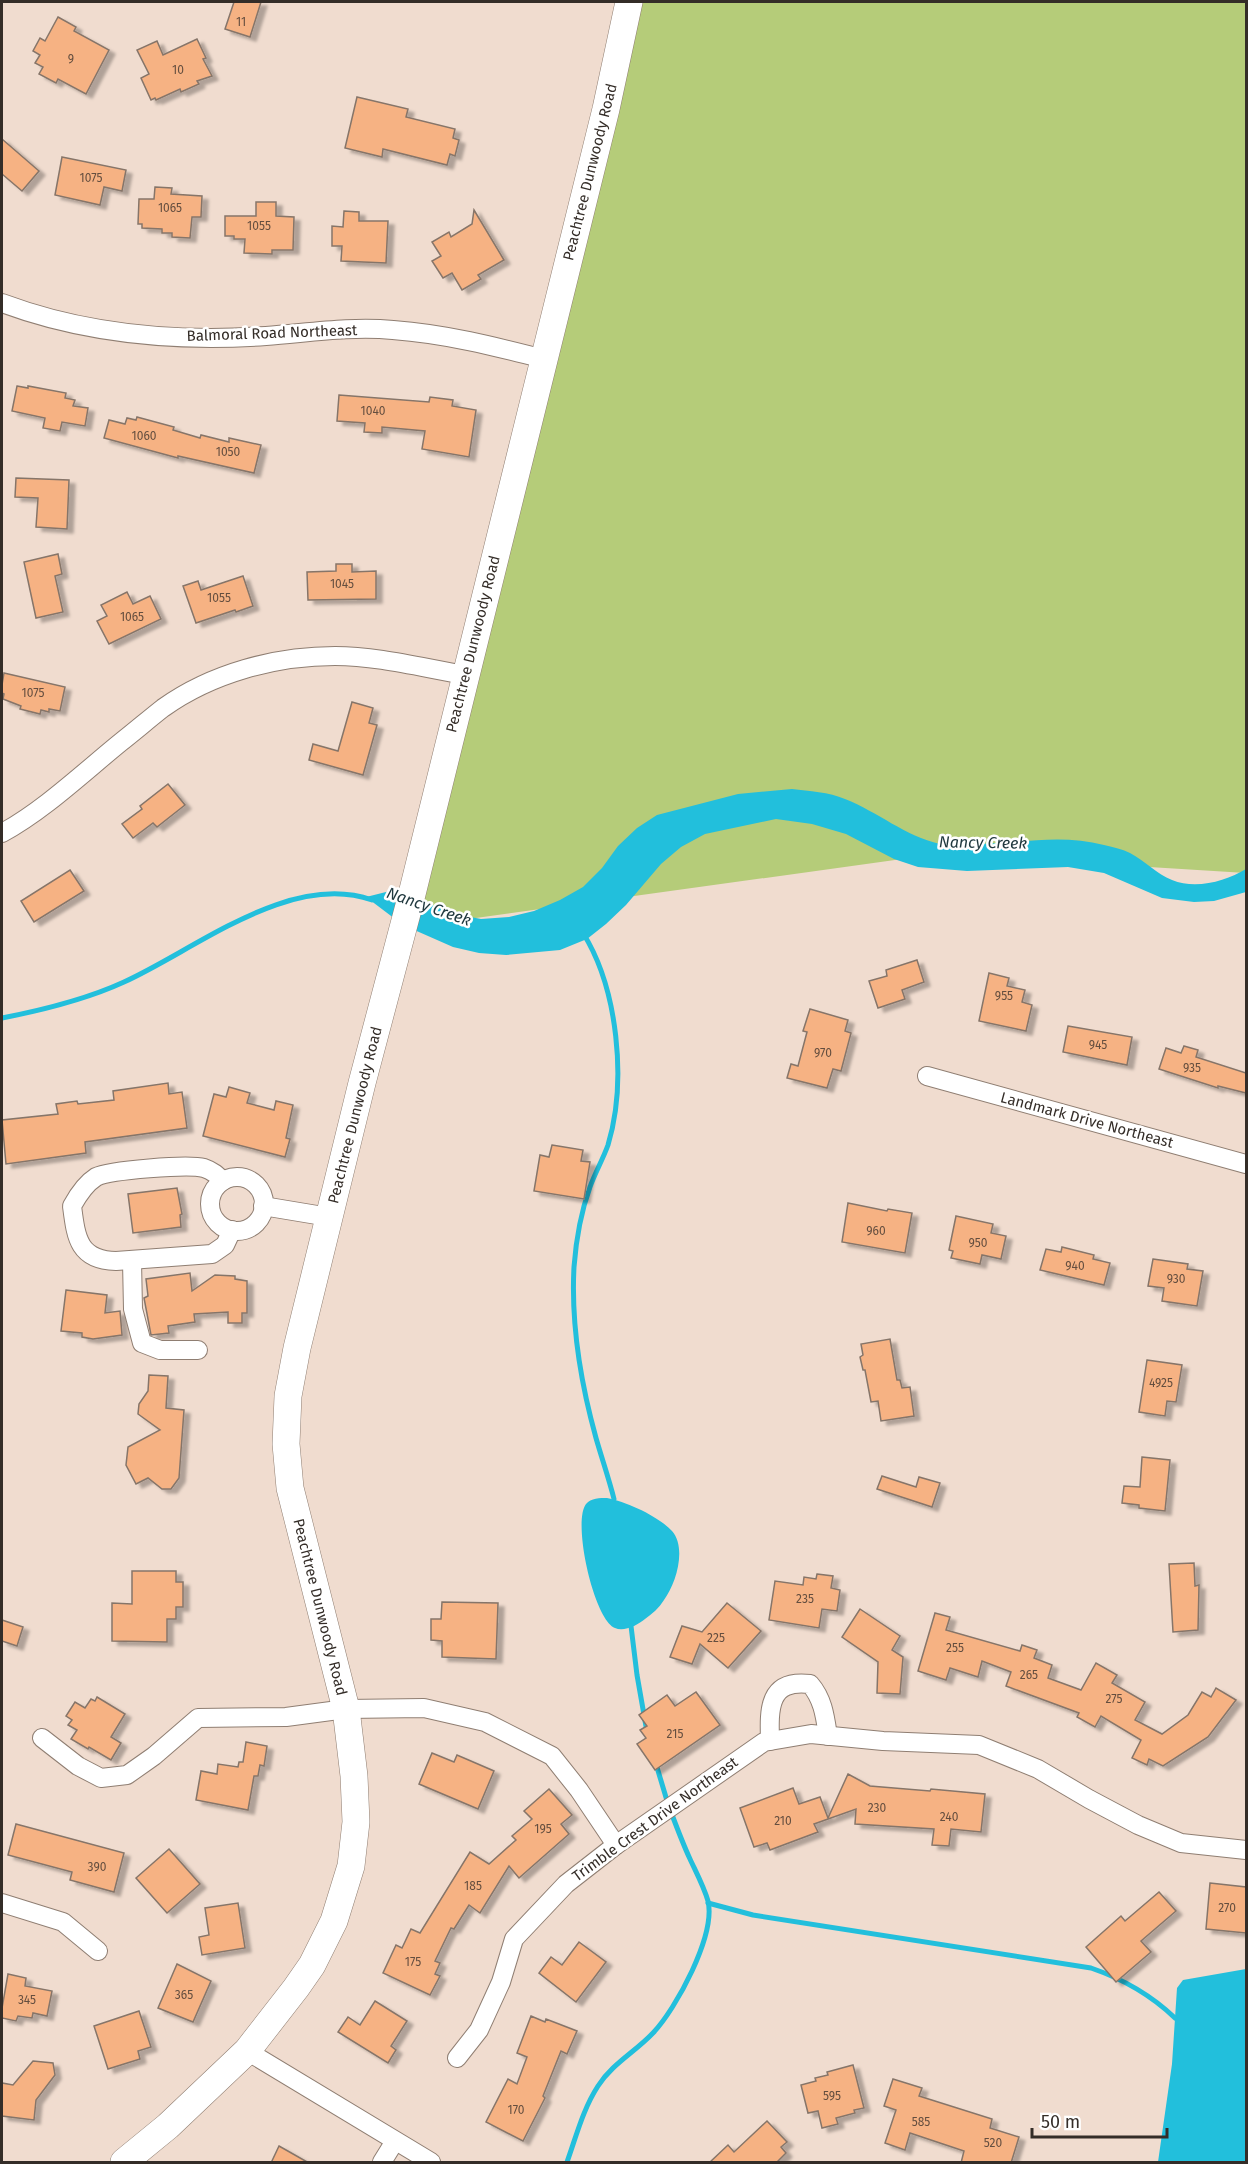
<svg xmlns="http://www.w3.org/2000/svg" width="1248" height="2164" viewBox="0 0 1248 2164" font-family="'Fira Sans',sans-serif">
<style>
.green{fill:#b5cc79}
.water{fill:#22bfdc}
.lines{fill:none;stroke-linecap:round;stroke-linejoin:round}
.stream{stroke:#22bfdc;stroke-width:5}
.building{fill:#f6b283;stroke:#867569;stroke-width:1.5;filter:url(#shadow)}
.minor-casing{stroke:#8f7e72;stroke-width:20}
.secondary-casing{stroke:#8f7e72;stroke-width:28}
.minor{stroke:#fff;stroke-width:18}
.secondary{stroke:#fff;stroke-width:27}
.labels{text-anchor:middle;stroke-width:5;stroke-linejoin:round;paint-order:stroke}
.number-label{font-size:12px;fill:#644e3f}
.street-label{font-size:15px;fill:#342d28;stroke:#fff}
.water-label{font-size:16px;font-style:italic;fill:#21393f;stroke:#fff}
</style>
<defs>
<filter id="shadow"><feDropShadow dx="6" dy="4" stdDeviation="1.5" flood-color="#0004"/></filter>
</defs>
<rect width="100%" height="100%" fill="#f0dccf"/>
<!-- green -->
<polygon class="green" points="619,2 1246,2 1246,873 938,854 404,928"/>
<!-- water -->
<g class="water">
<path d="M 792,789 C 809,791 829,792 845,799 C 878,812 905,836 940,844 C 950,846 962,844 972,844 C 1016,844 1060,833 1104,845 C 1112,847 1122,849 1130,853 C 1145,861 1157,874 1172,880 C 1196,890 1226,881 1246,869 L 1246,892 L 1214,901 L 1194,902 L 1162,898 L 1104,873 L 1068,867 L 967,871 L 918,867 L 894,859 L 846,834 L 812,824 L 776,819 L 705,834 L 681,847 L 661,864 L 626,905 L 606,924 L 587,939 L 560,950 L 506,955 L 479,953 L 453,947 L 403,925 L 366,897 L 390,891 L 405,894 L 455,914 L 481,919 L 509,917 L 534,911 L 560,900 L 583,887 L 602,868 L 618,846 L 637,828 L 657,815 L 738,794 Z"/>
<path d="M 607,1498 C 627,1502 658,1516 672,1531 C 687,1548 676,1584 664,1600 C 659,1608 652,1614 645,1619 C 638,1625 624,1632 615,1628 C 594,1620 572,1522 586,1504 C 591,1498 600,1498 607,1498 Z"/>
<polygon points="1246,1969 1246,2162 1158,2162 1172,2064 1177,1988 1183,1980"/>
</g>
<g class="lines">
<!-- stream -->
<g class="stream">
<path d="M 583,933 C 618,989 627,1082 608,1145 C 603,1159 595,1173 590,1187 C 581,1212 576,1240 574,1267 C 571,1323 581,1384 596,1438 C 602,1459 609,1479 614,1499"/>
<path d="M 2,1018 C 43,1010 85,1000 124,982 C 195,950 290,871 372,900"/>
<polyline points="631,1626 637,1675 647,1732"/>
<polyline points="656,1764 668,1804"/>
<path d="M 708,1903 L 753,1915 L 1091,1968 C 1123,1979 1150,1994 1175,2018"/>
<path d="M 567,2162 C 576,2137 583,2109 598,2086 C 612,2064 635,2052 653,2033 C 676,2009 716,1935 708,1901 C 704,1887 696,1872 690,1859 C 683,1844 677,1828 671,1812"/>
</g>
</g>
<!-- building -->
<g class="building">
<polygon points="234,2 261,2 250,37 225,29"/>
<polygon points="58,17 76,27 74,31 109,50 86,94 58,79 56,83 39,74 43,67 35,63 40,55 33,51 40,38 45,41"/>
<polygon points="197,39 206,58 203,59 212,76 197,81 199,84 181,92 180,89 156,100 155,98 151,100 141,78 149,74 137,50 157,41 163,55"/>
<polygon points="357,97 408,109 406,117 455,129 453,138 459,140 455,156 450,154 447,165 383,149 382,157 345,148"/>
<polygon points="2,139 39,171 22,191 2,174"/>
<polygon points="62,157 126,170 122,191 104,187 100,205 55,195"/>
<polygon points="155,187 172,188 171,194 202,196 201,217 192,217 190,238 172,237 172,233 162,233 162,229 142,228 142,224 138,224 139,199 154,199"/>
<polygon points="256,202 276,202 276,216 294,217 293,250 272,250 272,254 244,253 245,239 234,239 234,236 225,236 225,216 256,216"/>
<polygon points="474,210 504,260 478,275 481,279 462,290 452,273 443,278 432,261 441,256 432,242 449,232 451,237 472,224"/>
<polygon points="344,211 359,212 359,221 388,221 386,263 341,261 342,246 332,246 332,226 343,227"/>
<polygon points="17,386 28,388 28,386 66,393 65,398 75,400 73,406 88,408 85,426 62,422 60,431 43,428 45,418 12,411"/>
<polygon points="339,395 429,402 430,397 453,400 452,406 476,410 469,457 422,449 425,431 382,427 382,433 364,432 365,423 337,421"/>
<polygon points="137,417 174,427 173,430 200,438 201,435 229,442 229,438 261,445 254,473 178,456 178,458 104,438 109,420 125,424 127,418 136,420"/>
<polygon points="16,478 69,480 67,529 36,527 38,498 15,497"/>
<polygon points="58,554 62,574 55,576 63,612 36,618 24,562"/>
<polygon points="336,564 352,564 352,572 376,571 376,599 308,600 307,572 336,571"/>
<polygon points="243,576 253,606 236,612 235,610 196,623 183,586 198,581 201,590"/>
<polygon points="127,592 133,604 150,596 161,619 109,644 97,621 107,616 101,605"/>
<polygon points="4,673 65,687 60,711 49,709 49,712 41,710 40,714 20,709 21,706 3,699 4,694 2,693 2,685"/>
<polygon points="352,702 373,708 369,723 377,725 363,775 309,760 313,744 338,751"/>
<polygon points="168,784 185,805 157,827 153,823 133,838 122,824 142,809 140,806"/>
<polygon points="70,870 84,891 34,922 21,901"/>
<polygon points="917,960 924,982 902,990 905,999 878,1008 869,981 887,976 886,970"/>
<polygon points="989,973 1009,978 1007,986 1025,990 1022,1002 1032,1005 1026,1031 979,1021"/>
<polygon points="810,1009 848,1020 845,1031 851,1033 841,1071 833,1069 827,1088 787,1078 791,1064 798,1066 807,1032 803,1031"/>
<polygon points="1068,1026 1132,1037 1127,1065 1063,1052"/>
<polygon points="1184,1046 1198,1050 1196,1057 1246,1073 1246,1093 1218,1086 1218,1088 1159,1069 1166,1048 1181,1053"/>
<polygon points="168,1083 169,1094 182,1092 187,1128 85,1142 86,1153 6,1164 2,1120 58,1114 56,1104 77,1101 78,1104 114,1100 113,1091"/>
<polygon points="229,1087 250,1093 247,1103 274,1110 276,1101 293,1105 286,1138 290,1139 285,1157 203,1136 214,1094 226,1097"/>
<polygon points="552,1145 583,1150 581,1161 590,1162 584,1199 534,1191 540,1155 549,1157"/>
<polygon points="177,1188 182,1214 180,1215 181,1227 133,1233 128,1194"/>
<polygon points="848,1203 887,1211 888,1209 912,1213 905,1253 842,1242"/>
<polygon points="956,1216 993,1224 991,1233 1006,1236 1001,1259 982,1255 980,1264 951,1258 953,1251 949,1250"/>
<polygon points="1062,1247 1094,1255 1093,1259 1110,1263 1104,1285 1040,1270 1046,1249 1061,1252"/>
<polygon points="1153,1259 1188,1264 1187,1269 1203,1271 1197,1306 1162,1301 1164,1288 1148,1286"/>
<polygon points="190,1273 192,1291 215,1275 235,1276 235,1279 247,1281 247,1313 242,1313 242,1323 228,1323 228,1312 194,1314 195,1322 168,1326 169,1333 151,1335 144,1298 148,1296 146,1279"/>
<polygon points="66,1290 107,1295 105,1313 120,1311 122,1335 93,1339 82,1337 82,1333 61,1331"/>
<polygon points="890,1339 897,1380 900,1380 902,1388 910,1387 914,1416 881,1421 878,1401 871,1402 865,1370 863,1370 860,1357 863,1355 861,1344"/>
<polygon points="1147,1360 1182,1365 1176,1402 1167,1401 1165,1416 1139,1412"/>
<polygon points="149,1375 168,1376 166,1408 184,1410 179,1478 171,1489 162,1489 148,1478 136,1484 126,1465 128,1447 160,1430 138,1414 139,1404 148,1391"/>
<polygon points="1142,1457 1170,1460 1165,1511 1139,1508 1139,1505 1122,1503 1124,1486 1140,1487"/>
<polygon points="882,1476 916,1487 919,1477 940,1483 932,1507 877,1489"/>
<polygon points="1194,1563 1195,1586 1199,1585 1198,1630 1173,1632 1169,1564"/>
<polygon points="132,1571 176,1571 176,1582 183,1582 183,1607 176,1607 176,1619 167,1619 167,1642 112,1641 112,1603 132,1604"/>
<polygon points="817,1574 833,1576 831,1588 840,1590 837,1611 822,1609 819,1628 769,1620 775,1581 803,1585 804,1577 816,1579"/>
<polygon points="442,1602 498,1603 496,1659 442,1657 442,1641 431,1640 431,1619 441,1619"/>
<polygon points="727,1603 761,1631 728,1668 700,1644 692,1664 670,1657 682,1626 702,1632"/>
<polygon points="860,1609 900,1636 892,1650 903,1657 900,1694 877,1693 878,1662 842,1637"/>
<polygon points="935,1613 950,1617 946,1630 1020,1651 1022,1645 1037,1650 1034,1658 1052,1665 1048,1678 1081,1690 1096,1663 1117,1675 1112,1683 1145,1702 1135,1720 1162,1734 1188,1715 1202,1692 1211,1697 1216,1688 1236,1700 1208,1737 1163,1766 1149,1759 1147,1765 1132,1758 1141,1740 1101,1716 1095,1727 1077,1717 1079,1713 1006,1686 1011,1672 982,1661 978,1677 950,1668 946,1680 918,1671"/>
<polygon points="2,1620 23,1627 17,1646 2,1641"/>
<polygon points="696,1692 720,1725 655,1770 637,1744 646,1738 640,1730 647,1726 639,1715 667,1695 675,1706"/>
<polygon points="97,1697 125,1714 111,1737 121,1743 111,1760 89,1747 88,1749 71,1739 77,1730 68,1725 72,1720 66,1716 75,1702 85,1708 91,1699 95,1701"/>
<polygon points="246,1742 267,1746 264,1766 260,1765 258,1776 254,1776 248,1810 196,1800 201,1771 217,1774 218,1764 238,1767 239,1762 243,1762"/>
<polygon points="432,1753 454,1762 457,1755 494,1771 478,1809 419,1784"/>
<polygon points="848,1774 870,1786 930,1791 931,1789 985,1794 981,1832 951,1829 949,1846 932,1845 934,1829 855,1824 856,1809 814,1824 818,1832 770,1850 767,1843 754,1847 740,1808 793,1788 799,1804 820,1797 828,1818"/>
<polygon points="549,1789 572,1815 561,1824 569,1834 519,1878 509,1866 480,1913 469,1905 454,1929 451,1928 435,1961 440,1963 435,1974 440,1976 430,1995 383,1973 396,1945 402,1948 411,1929 420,1933 470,1852 489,1864 516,1840 512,1836 532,1819 524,1811"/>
<polygon points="16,1824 124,1853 114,1892 70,1880 72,1872 8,1855"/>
<polygon points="169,1849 200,1884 167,1913 136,1878"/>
<polygon points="1210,1883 1246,1887 1246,1933 1206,1929"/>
<polygon points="1159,1892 1176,1911 1141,1941 1151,1952 1116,1982 1086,1947 1121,1916 1125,1921"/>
<polygon points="238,1903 245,1948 202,1955 199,1937 209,1935 205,1908"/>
<polygon points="579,1942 606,1962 576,2002 539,1973 551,1957 562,1965"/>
<polygon points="177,1964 211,1981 193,2022 158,2008"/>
<polygon points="8,1974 26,1978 25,1986 52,1991 47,2016 33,2013 32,2018 18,2016 16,2021 2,2018 2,2008"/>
<polygon points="375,2001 407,2021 391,2046 396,2050 388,2063 338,2032 348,2017 360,2025"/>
<polygon points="139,2011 151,2047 138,2051 140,2059 108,2069 94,2026"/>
<polygon points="531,2016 545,2022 546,2019 577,2031 567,2054 561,2051 543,2096 545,2098 523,2141 486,2122 508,2079 517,2084 527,2057 517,2053"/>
<polygon points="33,2061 53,2063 55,2075 36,2100 34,2120 2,2116 2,2083 13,2085"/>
<polygon points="853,2065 864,2108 854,2110 855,2113 836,2118 838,2124 822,2128 818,2111 808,2113 801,2085 816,2081 815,2078 828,2075 827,2072"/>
<polygon points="893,2079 922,2088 919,2096 992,2119 990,2128 1019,2137 1011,2163 961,2163 964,2151 910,2133 905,2150 885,2143 896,2110 884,2106"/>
<polygon points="767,2121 787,2142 781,2147 786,2153 776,2163 709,2163 728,2145 734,2152"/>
<polygon points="279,2146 309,2163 271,2163"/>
</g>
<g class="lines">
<defs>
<g id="minor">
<path d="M 2,303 C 85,334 177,342 266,336 C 308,333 350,326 393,330 C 446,334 493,346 544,359"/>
<path d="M 2,833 C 43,811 84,772 121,742 C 135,731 149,719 163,708 C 212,673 276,656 335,656 C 378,656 423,668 465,675"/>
<polyline points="927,1076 1246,1164"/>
<circle cx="237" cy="1204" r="27"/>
<path d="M 223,1181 C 217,1175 213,1171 204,1168 C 188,1164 110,1170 96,1177 C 85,1184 78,1195 72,1206 C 76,1237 78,1260 116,1261 L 212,1254 L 225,1245 L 232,1230"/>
<polyline points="263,1206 329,1217"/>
<polyline points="132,1261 133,1309 142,1343 160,1350 198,1350"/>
<polyline points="42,1738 78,1766 101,1778 127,1775 154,1756 198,1718 286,1717 346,1709 424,1708 485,1722 552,1756 579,1790 616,1845"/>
<path d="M 770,1741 C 769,1709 768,1679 810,1684 C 823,1699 825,1716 828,1736"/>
<polyline points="2,1903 63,1922 98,1951"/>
<polyline points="247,2051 431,2162"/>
<polyline points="457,2058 479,2030 501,1982 514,1939 566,1884 616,1845 764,1742 811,1734 883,1741 979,1745 1038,1769 1089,1799 1138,1825 1181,1843 1246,1850"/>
<polyline points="382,2162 395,2141"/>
</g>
<polyline id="secondary" points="124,2162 168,2126 247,2051 296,1988 312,1965 334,1921 351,1866 356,1822 354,1776 346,1709 290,1488 286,1444 288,1396 297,1348 362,1083 411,898 606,109 629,2"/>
</defs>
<!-- minor casing -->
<use href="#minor" class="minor-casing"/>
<!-- secondary casing -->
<use href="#secondary" class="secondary-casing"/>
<!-- minor -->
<use href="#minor" class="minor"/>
<!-- secondary -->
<use href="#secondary" class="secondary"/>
</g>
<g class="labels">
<!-- number labels -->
<g class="number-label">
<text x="241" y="26">11</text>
<text x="71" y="63">9</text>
<text x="178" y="74">10</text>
<text x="91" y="182">1075</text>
<text x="170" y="212">1065</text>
<text x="259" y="230">1055</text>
<text x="373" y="415">1040</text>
<text x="144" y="440">1060</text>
<text x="228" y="456">1050</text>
<text x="342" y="588">1045</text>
<text x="219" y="602">1055</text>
<text x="132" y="621">1065</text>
<text x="33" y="697">1075</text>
<text x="1004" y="1000">955</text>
<text x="1098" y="1049">945</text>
<text x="823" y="1057">970</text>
<text x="1192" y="1072">935</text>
<text x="876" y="1235">960</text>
<text x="978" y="1247">950</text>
<text x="1075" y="1270">940</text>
<text x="1176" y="1283">930</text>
<text x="1161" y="1387">4925</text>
<text x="805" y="1603">235</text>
<text x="716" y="1642">225</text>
<text x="955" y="1652">255</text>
<text x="1029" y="1679">265</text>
<text x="1114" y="1703">275</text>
<text x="675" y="1738">215</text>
<text x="877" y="1812">230</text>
<text x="949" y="1821">240</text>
<text x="783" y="1825">210</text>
<text x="543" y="1833">195</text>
<text x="97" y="1871">390</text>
<text x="473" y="1890">185</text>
<text x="1227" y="1912">270</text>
<text x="413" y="1966">175</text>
<text x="184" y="1999">365</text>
<text x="27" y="2004">345</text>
<text x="832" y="2100">595</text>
<text x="516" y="2114">170</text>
<text x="921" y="2126">585</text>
<text x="993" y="2147">520</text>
</g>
<!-- street labels -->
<g class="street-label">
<text transform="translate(590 172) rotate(-76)" y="5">Peachtree Dunwoody Road</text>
<text transform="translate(272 333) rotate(-2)" y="5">Balmoral Road Northeast</text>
<text transform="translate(473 644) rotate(-76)" y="5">Peachtree Dunwoody Road</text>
<text transform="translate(355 1115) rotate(-76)" y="5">Peachtree Dunwoody Road</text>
<text transform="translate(1087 1120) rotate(15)" y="5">Landmark Drive Northeast</text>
<text transform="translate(320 1607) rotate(76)" y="5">Peachtree Dunwoody Road</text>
<text transform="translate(655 1819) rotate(-36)" y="5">Trimble Crest Drive Northeast</text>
</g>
<!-- water labels -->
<g class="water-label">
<text transform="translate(983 842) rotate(1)" y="6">Nancy Creek</text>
<text transform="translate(429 906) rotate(19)" y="6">Nancy Creek</text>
</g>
</g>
<!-- border -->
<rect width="1248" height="2164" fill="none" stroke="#342d28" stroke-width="6"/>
<!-- scale -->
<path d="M1032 2128v9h135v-9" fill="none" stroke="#342d28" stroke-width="3"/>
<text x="1041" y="2128" font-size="18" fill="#342d28" stroke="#ffffff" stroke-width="4.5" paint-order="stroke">50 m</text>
</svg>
